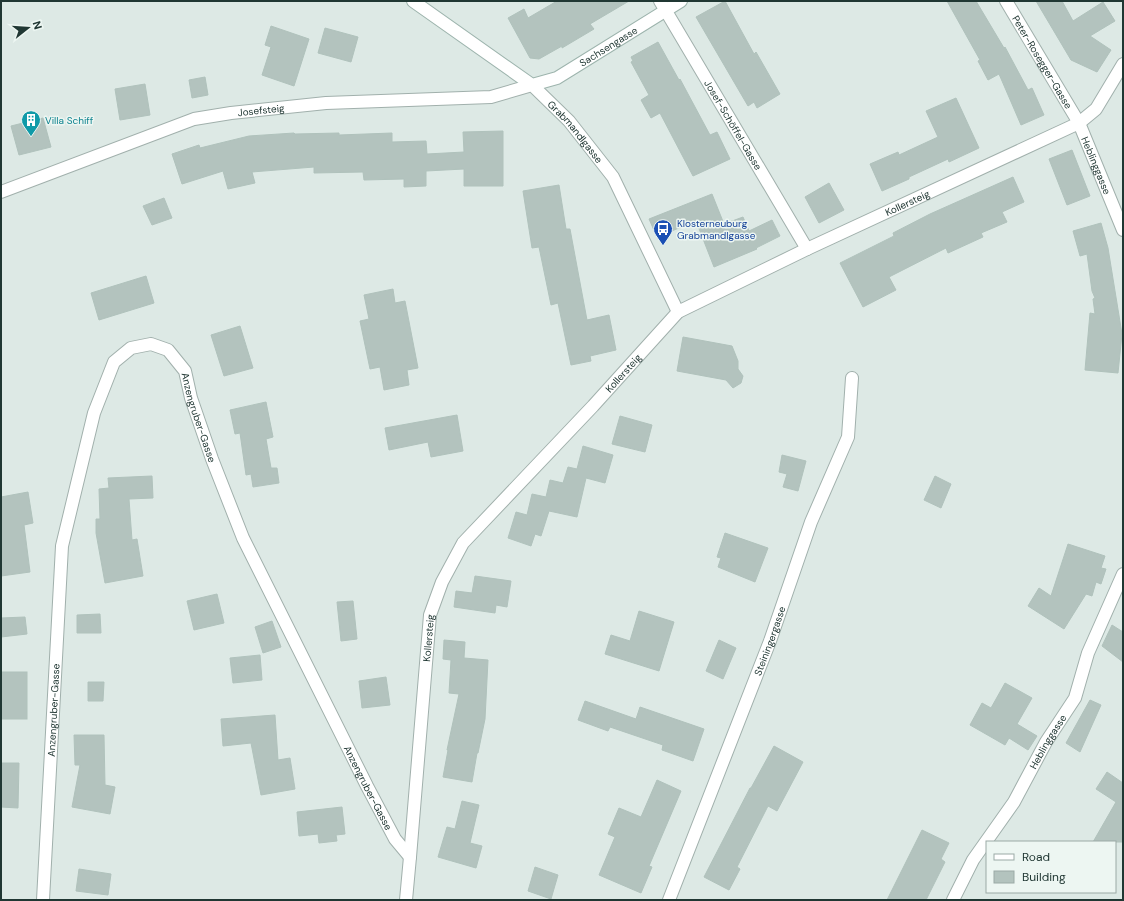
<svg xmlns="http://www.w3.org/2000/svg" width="1124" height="901" viewBox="0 0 1124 901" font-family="'DM Sans',sans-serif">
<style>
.building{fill:#b3c3be;stroke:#b0c2bc}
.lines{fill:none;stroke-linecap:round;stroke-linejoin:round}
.street-casing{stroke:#a1b0ac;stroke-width:14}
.secondary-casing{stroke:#9db4ad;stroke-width:14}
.street{stroke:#fff;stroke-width:12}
.secondary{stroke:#fff;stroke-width:12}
.labels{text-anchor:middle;stroke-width:3;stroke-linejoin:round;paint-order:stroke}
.street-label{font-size:10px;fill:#203733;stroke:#edf6f2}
.culture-label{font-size:10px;fill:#0d838f;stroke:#edf6f2;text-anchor:start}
.transit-label{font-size:10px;fill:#164399;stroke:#edf6f2;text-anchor:start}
</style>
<rect width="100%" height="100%" fill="#dde9e5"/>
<!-- building -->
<g class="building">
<polygon points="557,1 629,1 590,24 594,29 562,48 562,46 539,59 530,58 508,18 524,9 528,18"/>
<polygon points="725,1 754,54 756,52 780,94 757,108 754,102 748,106 696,17"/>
<polygon points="947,1 976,1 1004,48 1005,47 1028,90 1032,88 1044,115 1021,125 999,74 988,80 978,61 980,60"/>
<polygon points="1036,1 1062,1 1073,21 1103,2 1115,21 1090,36 1111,50 1097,72 1071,60"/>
<polygon points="271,26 309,39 294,86 262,75 271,47 265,45"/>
<polygon points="325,28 358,37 351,62 318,53"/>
<polygon points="658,42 679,80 680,79 710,135 717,132 730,159 693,176 660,113 651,118 641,100 649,95 631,62 633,61 631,57"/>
<polygon points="205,77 208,95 192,98 189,80"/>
<polygon points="145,84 150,115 120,120 115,89"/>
<polygon points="956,98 979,148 949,162 948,159 909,177 909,179 882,191 870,164 898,152 899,155 938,137 926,111"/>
<polygon points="43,118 51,147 19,155 11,126"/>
<polygon points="503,131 503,186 464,186 464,169 426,171 426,186 404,187 404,179 364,180 363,172 314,173 314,167 252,172 255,183 228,189 223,171 182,184 172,154 199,145 200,148 249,136 294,133 295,134 339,133 339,135 392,133 392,142 426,141 427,154 464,152 463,132"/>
<polygon points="1072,150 1090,196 1067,205 1049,159"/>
<polygon points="1013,177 1024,202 1002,212 1007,222 981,233 983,237 948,253 946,248 889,277 896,290 863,307 840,263 894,236 893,233 930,214"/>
<polygon points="829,183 844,210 819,223 805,197"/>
<polygon points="559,185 566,229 570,229 587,320 609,315 616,350 590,356 591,361 571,365 558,303 551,305 539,247 532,248 523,191"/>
<polygon points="712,194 724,224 743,217 749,231 772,220 780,236 756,248 757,249 714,267 696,221 657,237 649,219"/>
<polygon points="164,198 172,218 152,225 143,206"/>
<polygon points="1101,223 1108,248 1122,334 1118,373 1085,370 1090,313 1095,314 1093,299 1095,298 1092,291 1087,254 1080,256 1073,231"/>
<polygon points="146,276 154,303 99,320 91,293"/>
<polygon points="393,289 395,303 405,301 418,368 407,370 409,385 384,390 380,367 370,369 360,321 369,319 364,295"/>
<polygon points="240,326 253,368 224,376 211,335"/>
<polygon points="683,337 732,346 738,361 738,369 743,376 741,383 733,388 726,380 677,371"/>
<polygon points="266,402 273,437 266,439 271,468 277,468 279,483 253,487 251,474 246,475 240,433 235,434 230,410"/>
<polygon points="457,415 463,451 431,457 428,442 389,450 385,428"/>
<polygon points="620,416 652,425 645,452 612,444"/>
<polygon points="583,446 613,455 605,483 586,478 577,517 549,511 541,536 535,534 531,546 508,538 516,512 527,515 532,494 546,497 550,480 563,483 568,467 577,469"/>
<polygon points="782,455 806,461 798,491 783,487 787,474 779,472"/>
<polygon points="152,476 153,498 129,499 132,540 137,539 143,576 105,583 96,533 96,519 100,519 99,489 109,488 108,478"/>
<polygon points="935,476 951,484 941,508 924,500"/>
<polygon points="28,492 33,523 24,525 30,572 1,576 1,497"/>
<polygon points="725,533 768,548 755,582 718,567 721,558 717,557"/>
<polygon points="1068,544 1105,556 1101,568 1106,569 1101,584 1096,582 1092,596 1086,594 1064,629 1028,606 1039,588 1051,596"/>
<polygon points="475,576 511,581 507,607 496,605 495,613 454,607 456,591 472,593"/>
<polygon points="217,594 224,623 194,630 187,601"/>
<polygon points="353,601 357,639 341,641 337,602"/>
<polygon points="639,611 674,622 659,671 605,654 611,635 630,641"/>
<polygon points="100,614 101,633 77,633 77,615"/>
<polygon points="25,617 27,634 1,637 1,618"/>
<polygon points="272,621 281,647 263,653 255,627"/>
<polygon points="1112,625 1123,632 1123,662 1102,646"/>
<polygon points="444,640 465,642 464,658 488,660 485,719 478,753 477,753 472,782 443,777 448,750 447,750 459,694 449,693 451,660 443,659"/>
<polygon points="719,640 736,648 723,679 706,671"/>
<polygon points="260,655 262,680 233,683 230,658"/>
<rect x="1" y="672" width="26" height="47"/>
<polygon points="386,677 390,705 362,708 359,681"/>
<polygon points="88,682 104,682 103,701 88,701"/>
<polygon points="1005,683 1032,698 1017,724 1037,736 1028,750 1009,738 1005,745 970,725 982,703 991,708"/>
<polygon points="1090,700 1101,705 1080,752 1066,743"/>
<polygon points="585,701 636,719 640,707 704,729 693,761 662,750 663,745 610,727 608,731 578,720"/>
<polygon points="275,715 278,760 290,758 295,789 261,795 251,743 223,746 221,719"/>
<polygon points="74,735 104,735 105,785 115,787 110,814 72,807 80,765 75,765"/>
<polygon points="774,746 803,762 777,811 768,806 737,867 740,869 729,890 704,877 750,788 751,788"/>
<polygon points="1,763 19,763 18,808 1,807"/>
<polygon points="1107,772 1123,783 1123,842 1093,842 1116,802 1096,789"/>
<polygon points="657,780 681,791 649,866 652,867 641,893 599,875 615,837 608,834 619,808 641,817"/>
<polygon points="462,801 479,805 470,843 482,846 476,868 438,857 447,827 455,829"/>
<polygon points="342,807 345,834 336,835 337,841 319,843 318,834 299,836 297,812"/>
<polygon points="922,830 949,843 941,859 945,862 926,900 887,900"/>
<polygon points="535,867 558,875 551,899 528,891"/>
<polygon points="79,869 111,874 108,895 76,891"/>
</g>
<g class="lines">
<defs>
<g id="street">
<path id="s1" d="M 660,1 L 807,249"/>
<path id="s2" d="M 1006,1 L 1079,123 L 1123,230"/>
<path id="s3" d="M 1,192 L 194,119 L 231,113 L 326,103 L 491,97 L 532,85 L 569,121 L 613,177 L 678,312"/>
<path id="s4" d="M 43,900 L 62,546 L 94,413 L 114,362 L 131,348 L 151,344 L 168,350 L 185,371 L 191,398 L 212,459 L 243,538 L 367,786 L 395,839 L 410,857"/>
<path id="s5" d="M 406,900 L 410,857 L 430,615 L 442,582 L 463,543 L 593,406 L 678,312 L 807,249 L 1079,123 L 1096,109 L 1123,64"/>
<path id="s6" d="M 669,900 L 770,641 L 811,522 L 848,437 L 852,378"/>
<path id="s7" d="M 953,900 L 973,860 L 1014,802 L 1046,742 L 1075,698 L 1088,653 L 1123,574"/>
</g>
<g id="secondary">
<path id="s8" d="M 413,1 L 532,85 L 557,78 L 681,1"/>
</g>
</defs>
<!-- street casing -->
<use href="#street" class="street-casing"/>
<!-- secondary casing -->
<use href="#secondary" class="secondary-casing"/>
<!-- street -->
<use href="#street" class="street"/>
<!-- secondary -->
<use href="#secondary" class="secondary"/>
</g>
<!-- icons -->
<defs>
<symbol id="building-pin" viewBox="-11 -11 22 30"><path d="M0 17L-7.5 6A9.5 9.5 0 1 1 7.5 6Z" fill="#0f9aa8" stroke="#edf6f2"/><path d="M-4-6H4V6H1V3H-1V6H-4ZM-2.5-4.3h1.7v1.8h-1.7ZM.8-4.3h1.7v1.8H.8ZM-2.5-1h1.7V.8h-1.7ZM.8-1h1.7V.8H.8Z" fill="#fff"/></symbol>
<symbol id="bus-pin" viewBox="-11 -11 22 30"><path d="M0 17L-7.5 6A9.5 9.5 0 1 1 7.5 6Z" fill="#1a4fb4" stroke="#edf6f2"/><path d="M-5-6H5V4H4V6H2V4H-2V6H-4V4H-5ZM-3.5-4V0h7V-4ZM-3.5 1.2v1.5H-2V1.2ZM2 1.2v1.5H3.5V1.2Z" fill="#fff"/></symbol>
</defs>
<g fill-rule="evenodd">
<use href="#building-pin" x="20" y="109" width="22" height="30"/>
<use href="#bus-pin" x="652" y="218" width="22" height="30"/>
</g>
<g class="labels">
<!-- street labels -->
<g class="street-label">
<text dy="4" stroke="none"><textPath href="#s8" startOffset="232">Sachsengasse</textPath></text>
<text dy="4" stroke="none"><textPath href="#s2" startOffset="71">Peter-Rosegger-Gasse</textPath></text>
<text dy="4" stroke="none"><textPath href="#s3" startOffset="274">Josefsteig</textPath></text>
<text dy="4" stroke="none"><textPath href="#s1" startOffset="144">Josef-Schöffel-Gasse</textPath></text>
<text dy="4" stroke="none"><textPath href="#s3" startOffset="611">Grabmandlgasse</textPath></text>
<text dy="4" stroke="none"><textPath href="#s2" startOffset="188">Heblinggasse</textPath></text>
<text dy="4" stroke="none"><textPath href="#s5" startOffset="935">Kollersteig</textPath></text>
<text dy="4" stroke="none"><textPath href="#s5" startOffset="599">Kollersteig</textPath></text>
<text dy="4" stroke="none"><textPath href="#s4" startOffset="682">Anzengruber-Gasse</textPath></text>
<text dy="4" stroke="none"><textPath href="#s5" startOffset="263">Kollersteig</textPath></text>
<text dy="4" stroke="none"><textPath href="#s6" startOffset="278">Steiningergasse</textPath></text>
<text dy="4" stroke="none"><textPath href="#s4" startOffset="190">Anzengruber-Gasse</textPath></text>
<text dy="4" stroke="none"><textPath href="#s7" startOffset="185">Heblinggasse</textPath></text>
<text dy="4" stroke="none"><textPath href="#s4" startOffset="1090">Anzengruber-Gasse</textPath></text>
</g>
<!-- culture labels -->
<g class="culture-label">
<text x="45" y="124">Villa Schiff</text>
</g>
<!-- transit labels -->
<g class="transit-label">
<text x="677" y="227">Klosterneuburg<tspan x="677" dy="12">Grabmandlgasse</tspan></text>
</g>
</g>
<!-- border -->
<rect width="1124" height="901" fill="none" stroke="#203733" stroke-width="4"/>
<!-- legend -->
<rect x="986" y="841" width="130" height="52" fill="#edf6f2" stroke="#9baaa6"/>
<rect x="994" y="854" width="20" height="6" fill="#ffffff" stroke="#9baaa6"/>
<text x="1022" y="861" font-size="12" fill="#203733">Road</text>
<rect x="994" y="871" width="20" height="12" fill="#b3c3be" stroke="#9baaa6"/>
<text x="1022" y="881" font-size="12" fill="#203733">Building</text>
<!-- north arrow -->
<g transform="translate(28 28) rotate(73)" stroke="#edf6f2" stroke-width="3" paint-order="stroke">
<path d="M0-3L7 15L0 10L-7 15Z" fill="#203733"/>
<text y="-6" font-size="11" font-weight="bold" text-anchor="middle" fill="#203733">N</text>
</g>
</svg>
